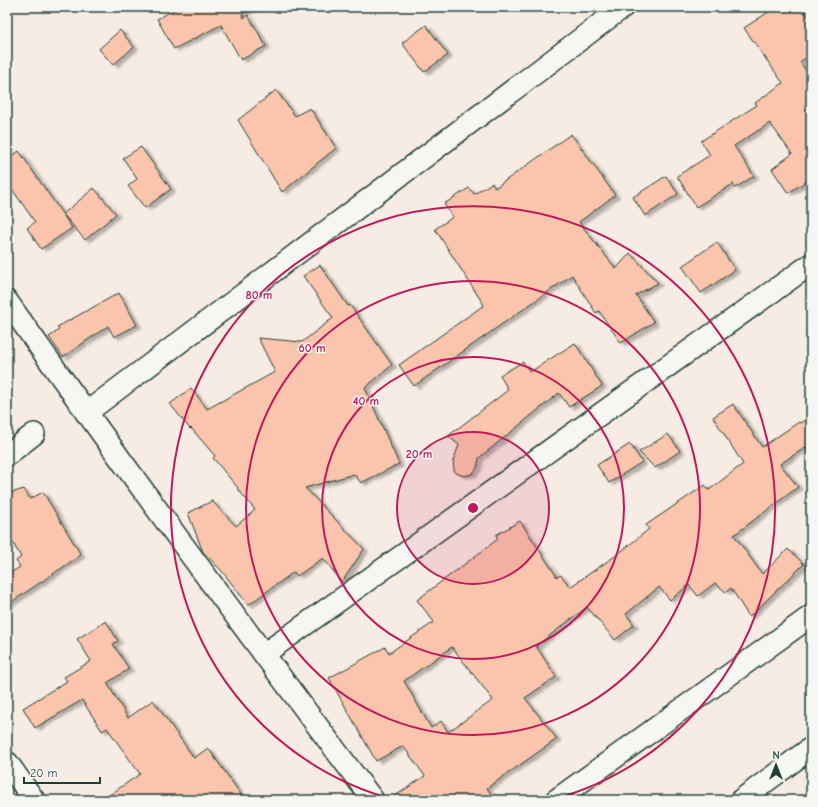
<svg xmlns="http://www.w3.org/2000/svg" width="818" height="807" viewBox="0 0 818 807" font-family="'Comic Neue',sans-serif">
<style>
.building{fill:#fac5ac;stroke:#1f3d34;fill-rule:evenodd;filter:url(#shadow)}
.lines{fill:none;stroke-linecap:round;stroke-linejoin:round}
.minor-casing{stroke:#1f3d34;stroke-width:24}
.minor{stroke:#f6f6f2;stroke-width:21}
.ring{fill:none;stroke:#c2185b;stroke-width:2}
.centre{fill:#c2185b;stroke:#f6f6f2;stroke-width:2}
.ring-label{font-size:12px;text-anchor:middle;font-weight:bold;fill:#c2185b;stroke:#f6f6f2;stroke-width:3;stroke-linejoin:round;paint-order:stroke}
</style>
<defs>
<filter id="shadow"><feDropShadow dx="4.5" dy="2.5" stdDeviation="1" flood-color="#0004"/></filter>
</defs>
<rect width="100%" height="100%" fill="#f7ece4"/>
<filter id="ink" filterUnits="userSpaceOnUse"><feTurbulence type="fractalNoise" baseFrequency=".025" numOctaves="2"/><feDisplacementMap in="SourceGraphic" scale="8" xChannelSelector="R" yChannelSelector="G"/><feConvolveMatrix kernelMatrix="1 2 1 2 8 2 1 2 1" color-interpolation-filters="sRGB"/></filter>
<g filter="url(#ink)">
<!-- building -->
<g class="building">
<polygon points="179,7 255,7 242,14 244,18 248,15 266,46 241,60 221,25 174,49 157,19"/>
<polygon points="776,7 802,7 811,21 811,54 800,62 811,78 811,181 810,179 788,193 772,169 792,154 770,123 734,146 754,176 735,188 733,184 696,207 677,176 710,155 701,141 757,105 755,103 783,83 744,28"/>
<polygon points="426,25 448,55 424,72 402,43"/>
<polygon points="120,30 134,47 113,65 99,49"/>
<polygon points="276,90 295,116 310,108 336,148 282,192 238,120"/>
<polygon points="571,134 615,195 579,222 616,269 630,253 658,283 636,295 654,322 621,343 599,311 596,313 572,275 414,386 399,365 484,305 435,229 453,217 444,204 469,188 474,194 492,183 495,188"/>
<polygon points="141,147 171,189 145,208 128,186 137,179 123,158"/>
<polygon points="19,151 72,228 41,249 27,228 35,222 7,182 7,159"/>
<polygon points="666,176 678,194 645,216 633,197"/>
<polygon points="94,188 116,214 85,240 63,214"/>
<polygon points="717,242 735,270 701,293 682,266"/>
<polygon points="320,265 348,306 350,305 392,365 365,388 399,464 361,483 354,474 305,488 364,549 342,582 323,558 297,576 294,572 248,605 222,571 203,552 188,513 212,501 236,526 255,510 237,488 238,488 213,458 215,456 191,428 190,429 170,404 191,388 207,409 275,372 258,338 302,342 333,318 303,276"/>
<polygon points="119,293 137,325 114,337 108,326 63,357 49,337 59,330 57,327"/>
<polygon points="575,343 602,386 569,407 559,393 479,458 477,468 472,474 464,476 456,473 454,470 453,461 459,445 448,436 508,390 500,375 523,362 530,372"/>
<path d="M 733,404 L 762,447 L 799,422 L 800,423 L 811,416 L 811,444 L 780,464 L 798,487 L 734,535 L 762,574 L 788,549 L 804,564 L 749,617 L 731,588 L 726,592 L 715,583 L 698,596 L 689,585 L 670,600 L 659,587 L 626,614 L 634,625 L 615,640 L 587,607 L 536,646 L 556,677 L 525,698 L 557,739 L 487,788 L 495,800 L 389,800 L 425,776 L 403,746 L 376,761 L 329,678 L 385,647 L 389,653 L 434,622 L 417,600 L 498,539 L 496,535 L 520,521 L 557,577 L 561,575 L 570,587 L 618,554 L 649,529 L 646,525 L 705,485 L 709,490 L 743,464 L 713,417 ZM 452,647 L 493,700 L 448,732 L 441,721 L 431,728 L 404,681 Z"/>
<polygon points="668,434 680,451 655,468 639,452"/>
<polygon points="630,444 642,462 609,483 597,465"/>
<polygon points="24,489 30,499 43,492 81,555 7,605 7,575 20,567 16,561 21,557 7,533 7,494"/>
<polygon points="106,621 118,641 113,644 129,669 107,683 128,718 153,700 194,758 208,748 245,800 102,800 140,774 107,728 102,731 82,700 35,728 23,708 67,681 64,677 91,661 77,639"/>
</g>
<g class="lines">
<defs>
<g id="minor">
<path d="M 7,301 C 126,470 249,635 373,800"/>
<polyline points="86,413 623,7"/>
<polyline points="7,455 34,434"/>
<polyline points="264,654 811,264"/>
<polyline points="7,762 34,800"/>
<polyline points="556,800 811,616"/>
<polyline points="741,800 811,748"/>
</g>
</defs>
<!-- minor casing -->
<use href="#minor" class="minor-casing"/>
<!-- minor -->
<use href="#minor" class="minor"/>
</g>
</g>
<!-- distance rings -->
<circle cx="473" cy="508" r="76" fill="#c2185b" fill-opacity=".12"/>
<g class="ring">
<circle cx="473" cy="508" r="76"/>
<circle cx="473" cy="508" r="151"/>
<circle cx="473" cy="508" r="227"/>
<path d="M395 800A302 302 0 1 1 551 800"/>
</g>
<circle cx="473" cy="508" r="6" class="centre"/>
<g class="ring-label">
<text x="259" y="299">80 m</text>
<text x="312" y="352">60 m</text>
<text x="366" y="405">40 m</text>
<text x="419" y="458">20 m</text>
</g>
<!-- margin -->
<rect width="818" height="807" fill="none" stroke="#f6f6f2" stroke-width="24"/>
<rect x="12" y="12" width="794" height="783" fill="none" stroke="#1f3d34" stroke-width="1.5" filter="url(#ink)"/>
<!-- north arrow -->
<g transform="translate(776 765)" stroke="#f6f6f2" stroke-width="3" paint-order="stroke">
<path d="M0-3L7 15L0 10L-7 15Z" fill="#1f3d34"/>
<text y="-6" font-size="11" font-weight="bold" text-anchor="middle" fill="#1f3d34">N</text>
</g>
<!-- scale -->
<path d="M24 777v6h76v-6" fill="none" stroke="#1f3d34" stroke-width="2"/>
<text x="30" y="777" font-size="12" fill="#1f3d34" stroke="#f6f6f2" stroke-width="3" paint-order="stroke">20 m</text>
</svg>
